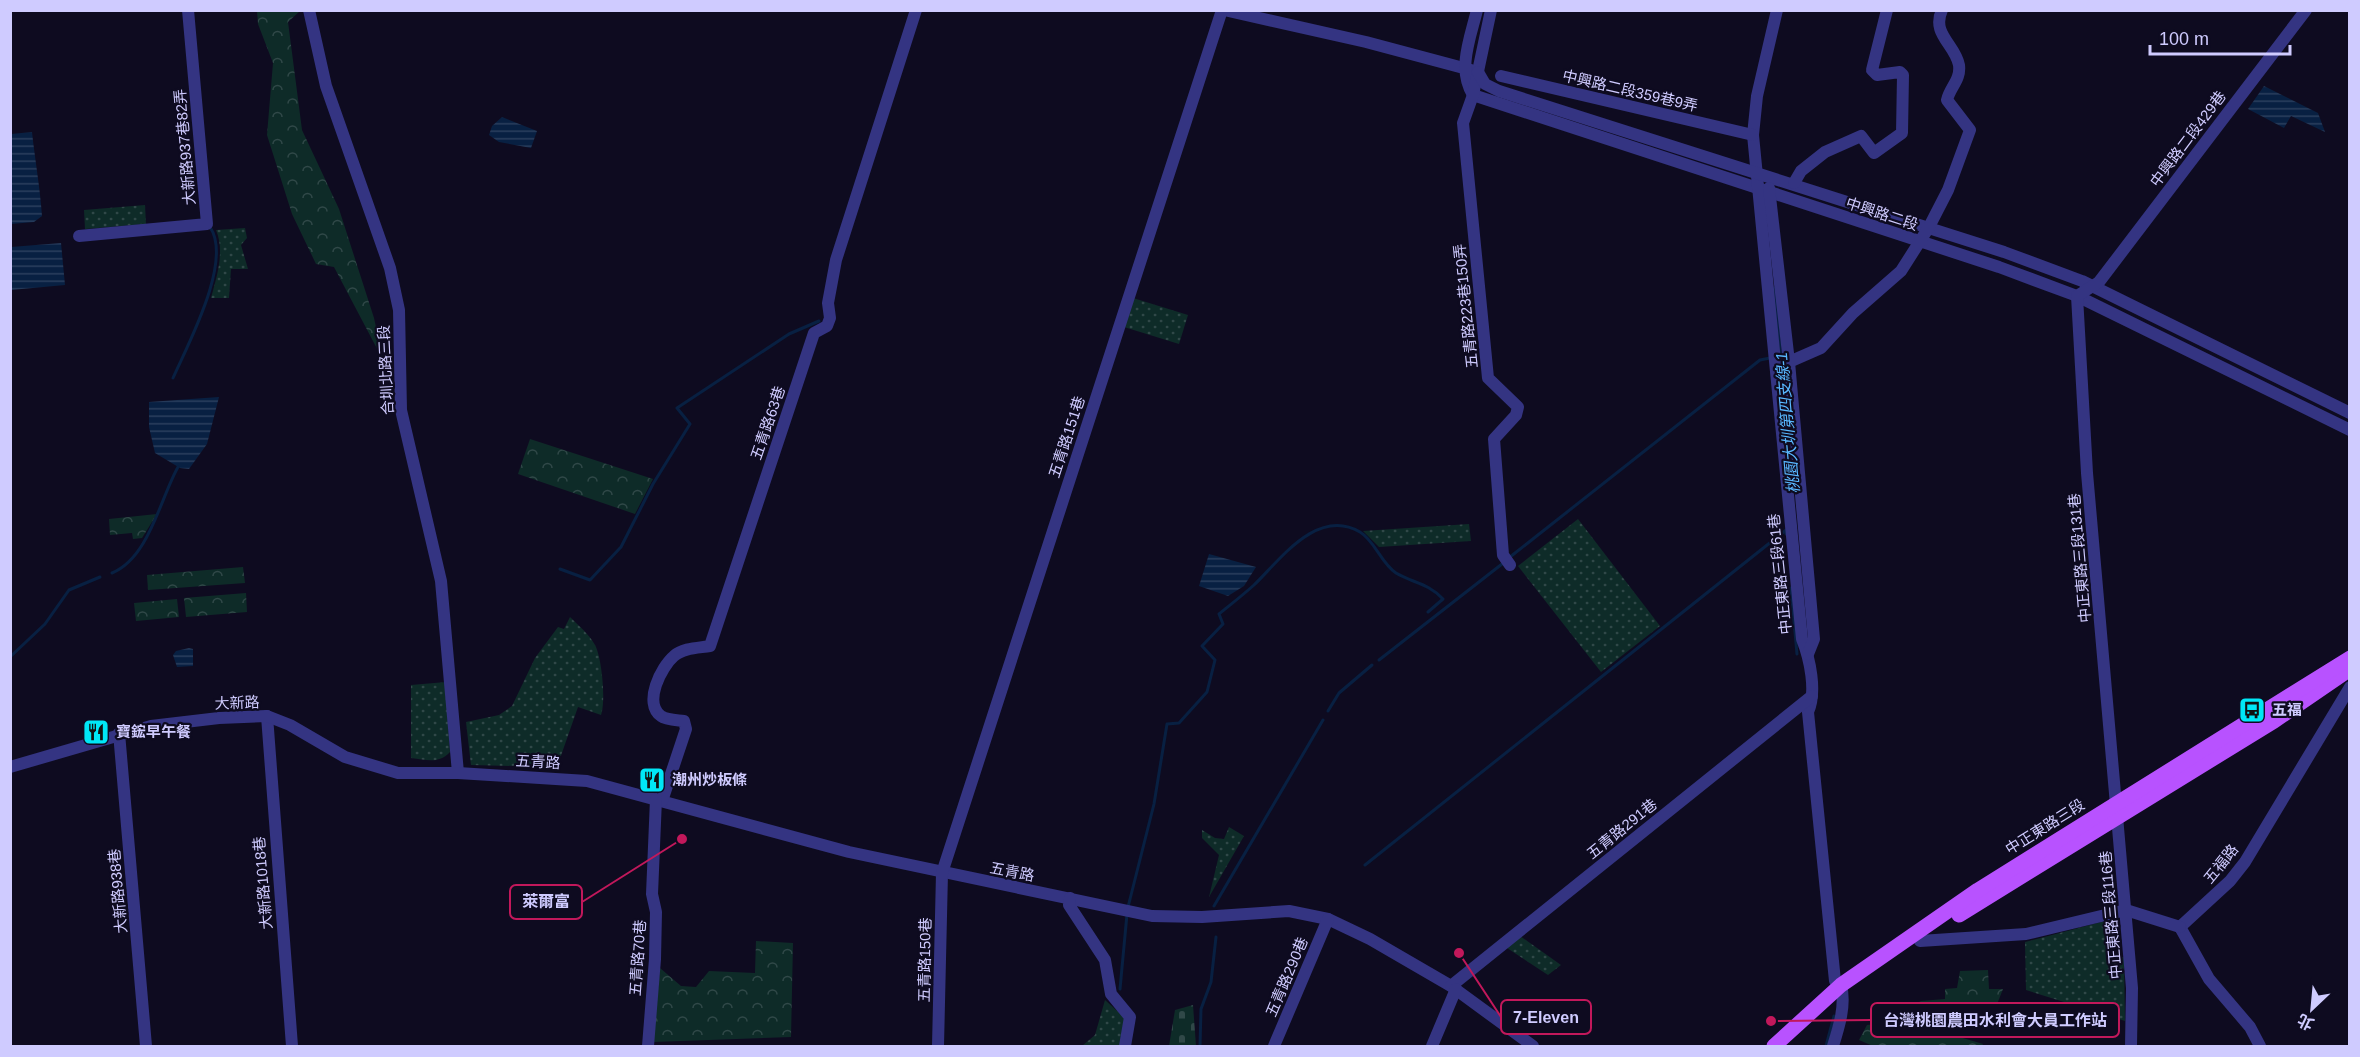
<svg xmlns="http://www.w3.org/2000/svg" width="2360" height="1057" viewBox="0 0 2360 1057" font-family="Arial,'Noto Sans TC',sans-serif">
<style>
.green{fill:url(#green-dots)}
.forest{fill:url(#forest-crowns)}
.cemetery{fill:url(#cemetery-stones)}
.water{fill:url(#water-rules)}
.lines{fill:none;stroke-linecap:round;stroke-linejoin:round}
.stream{stroke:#082042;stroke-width:3}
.minor{stroke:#343482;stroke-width:12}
.major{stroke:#b852ff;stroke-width:15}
.labels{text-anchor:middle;stroke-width:4.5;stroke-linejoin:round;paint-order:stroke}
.street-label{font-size:15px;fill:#cfcbff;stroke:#0e0b20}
.poi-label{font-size:15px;font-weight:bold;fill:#cfcbff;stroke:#0e0b20;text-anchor:start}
.water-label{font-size:16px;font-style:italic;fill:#59b8ff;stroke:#0e0b20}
.leader{fill:none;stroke:#c2185b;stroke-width:2}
.callout-dot{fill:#c2185b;stroke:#0e0b20;stroke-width:2}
.callout{fill:#0e0b20;stroke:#c2185b;stroke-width:2}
.callout-label{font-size:16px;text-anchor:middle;font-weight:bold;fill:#cfcbff}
</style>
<defs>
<pattern id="green-dots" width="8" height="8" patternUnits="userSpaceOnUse" patternTransform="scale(1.5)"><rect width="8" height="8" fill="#0e2b28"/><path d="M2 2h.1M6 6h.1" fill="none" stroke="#304848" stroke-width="1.8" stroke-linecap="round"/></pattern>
<pattern id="forest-crowns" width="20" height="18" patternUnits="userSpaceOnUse" patternTransform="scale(1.5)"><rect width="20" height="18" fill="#0e2b28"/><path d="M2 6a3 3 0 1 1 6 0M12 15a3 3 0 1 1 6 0" fill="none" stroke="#304848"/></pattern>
<pattern id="cemetery-stones" width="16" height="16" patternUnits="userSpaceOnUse" patternTransform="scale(1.5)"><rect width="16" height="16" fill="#0e2b28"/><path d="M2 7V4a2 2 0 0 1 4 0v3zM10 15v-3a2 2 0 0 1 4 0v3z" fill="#304848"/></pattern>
<pattern id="water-rules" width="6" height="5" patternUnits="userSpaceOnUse" patternTransform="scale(1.5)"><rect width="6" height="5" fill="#082042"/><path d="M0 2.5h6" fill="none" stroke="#2b3f5e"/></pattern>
</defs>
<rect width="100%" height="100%" fill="#0e0b20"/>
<!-- green -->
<g class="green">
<polygon points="145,205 146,224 85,229 84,210"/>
<path d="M 245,228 L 247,238 L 241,245 L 248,269 L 231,269 L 229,298 L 211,298 C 217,276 225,251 216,230 Z"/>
<polygon points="1133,298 1188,315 1179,344 1124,327"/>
<polygon points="1578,519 1660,626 1601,672 1518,566"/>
<polygon points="1469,524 1471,541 1379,547 1363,531"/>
<path d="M 570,617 C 579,626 589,634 595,645 C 602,658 606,702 601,715 L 578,707 L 557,767 L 471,765 L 466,722 L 499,715 L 512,706 L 535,658 L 558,627 L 564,629 Z"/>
<path d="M 446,682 L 450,752 C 439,764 427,760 411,758 L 411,685 Z"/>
<polygon points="1229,827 1244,836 1209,897 1219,855 1202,838 1202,830 1215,838 1224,839"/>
<polygon points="2105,921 2116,959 2124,957 2125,1021 2026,990 2025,942"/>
<polygon points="1520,936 1561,965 1548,975 1507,948"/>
<polygon points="1105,1000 1125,1018 1120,1046 1082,1046 1095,1035"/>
</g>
<!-- forest -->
<g class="forest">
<polygon points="257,11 300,11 288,22 302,130 339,209 374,318 383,360 334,267 316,264 292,214 267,135 273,63 258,24"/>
<polygon points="530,439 653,479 635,514 518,474"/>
<polygon points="157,514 142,538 133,539 132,533 110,535 109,519"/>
<polygon points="243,567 245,583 148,590 147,575"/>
<polygon points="246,593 247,612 186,617 184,598"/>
<polygon points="177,599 179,617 136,621 134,603"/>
<polygon points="756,941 793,943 791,1037 653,1042 660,968 681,986 696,987 709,971 755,973"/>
<polygon points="1988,970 1989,989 2003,989 1988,1027 1911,1006 1921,1001 1945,999 1945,989 1957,988 1960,971"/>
<polygon points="1905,1021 1983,1044 1982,1046 1873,1046 1859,1040 1867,1025"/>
</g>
<!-- cemetery -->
<polygon class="cemetery" points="1193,1005 1196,1046 1169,1046 1175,1010"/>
<!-- water -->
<g class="water">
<polygon points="2264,86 2318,113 2325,132 2291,116 2284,128 2248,109"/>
<polygon points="502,117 537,131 531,148 499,142 489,135 492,126"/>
<path d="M 32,132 C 35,160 40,187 42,216 L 34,222 L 11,224 L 11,134 Z"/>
<polygon points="61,243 65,285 11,290 11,247"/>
<polygon points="219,397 207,444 189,469 180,468 155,453 149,427 149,402"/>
<polygon points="1209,554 1256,567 1244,586 1228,596 1199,586"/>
<polygon points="189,648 193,649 193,666 177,667 173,655 176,651"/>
</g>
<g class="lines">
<!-- stream -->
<g class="stream">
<polyline points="1775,288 1782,374"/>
<path d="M 173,378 C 188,344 233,261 210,227"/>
<polyline points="1510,557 1760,360 1770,358"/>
<polyline points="560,569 590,580 621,547 653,484 690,424 677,408 789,334 819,321"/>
<path d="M 112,573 C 149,558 160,499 178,467"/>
<polyline points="1791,588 1797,654"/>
<polyline points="10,657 45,624 69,590 100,577"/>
<polyline points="1379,660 1502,564"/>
<polyline points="1328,711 1339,693 1372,665"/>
<polyline points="1365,865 1786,530 1786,534"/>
<polyline points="1214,906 1323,720"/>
<path d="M 1128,907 L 1154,804 L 1167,724 L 1179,723 L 1207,692 L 1215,660 L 1202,646 L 1223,624 L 1219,614 C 1230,605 1243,595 1254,585 C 1280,560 1317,507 1360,532 C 1375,541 1381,563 1396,573 C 1413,583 1428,583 1443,599 L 1428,612"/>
<polyline points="1120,989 1127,914"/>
<polyline points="1200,1046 1201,1009 1211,982 1216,937"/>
<polyline points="1826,1046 1834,1016"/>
</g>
<!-- minor -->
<g class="minor">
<polyline points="309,10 326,86 390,268 399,310 401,410 441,581 458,773"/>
<polyline points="1224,10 1366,42 1471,70"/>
<path d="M 1477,10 C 1470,39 1457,69 1473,95 L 1999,267 L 2077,296 L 2350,430"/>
<polyline points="1491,10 1473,95 1463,123 1488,378 1518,407 1516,415 1494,439 1503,555 1510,565"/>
<path d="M 1777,10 L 1757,96 L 1753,135 L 1802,639 C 1810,659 1817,692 1808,712 L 1835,981 L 1841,985 C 1846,1005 1839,1027 1833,1046"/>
<polyline points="1478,72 1485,84 1499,91 2004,252 2082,281 2350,413"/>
<polyline points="1501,76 1753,135"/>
<polyline points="1794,183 1801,171 1825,152 1861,136 1874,153 1902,133 1903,75 1900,72 1877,75 1872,70 1887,10"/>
<polyline points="1769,188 1789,362 1814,639 1808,654"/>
<polyline points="79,236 207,224 188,10"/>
<path d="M 1789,362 L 1821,348 L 1853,313 L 1901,271 L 1929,227 L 1948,190 L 1970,130 L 1947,100 C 1950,87 1961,80 1959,65 C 1955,44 1931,34 1942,10"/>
<polyline points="267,716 292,1046"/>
<polyline points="119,733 146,1046"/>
<polyline points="10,767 151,726 219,718 267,716 290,725 345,757 398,773 458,773 587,781 849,852 1152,916 1202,917 1289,911 1328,919 1370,939 1451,986 1533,1046"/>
<path d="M 662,801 L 686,729 L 684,721 C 676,720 666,720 661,716 C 643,703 661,667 674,656 C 683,648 698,648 710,646 L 814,333 L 827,326 L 830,318 L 828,303 L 836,260 L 916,10"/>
<polyline points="1070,898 1069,905 1105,960 1111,994 1130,1017 1125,1046"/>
<polyline points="2180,927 2230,881 2245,862 2350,687"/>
<polyline points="2180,927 2209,979 2250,1027 2260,1046"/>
<polyline points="1920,941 2026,934 2126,910 2180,927"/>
<polyline points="1451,986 1812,696"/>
<polyline points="648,1046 655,959 656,912 652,894 656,799"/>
<polyline points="938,1046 942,873 1222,10"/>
<polyline points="1274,1046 1328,919"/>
<polyline points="1432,1046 1456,989"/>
<polyline points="2131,1046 2132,988 2087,473 2077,296 2099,282 2306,10"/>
</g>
<!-- major -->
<g class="major">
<polyline points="1959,915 2274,721 2350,669"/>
<polyline points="1774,1046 1841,985 1978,890 2350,658"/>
</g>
</g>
<!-- icons -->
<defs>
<symbol id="bus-square" viewBox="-11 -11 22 22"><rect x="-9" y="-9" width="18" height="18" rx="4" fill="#00e7f6" stroke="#0e0b20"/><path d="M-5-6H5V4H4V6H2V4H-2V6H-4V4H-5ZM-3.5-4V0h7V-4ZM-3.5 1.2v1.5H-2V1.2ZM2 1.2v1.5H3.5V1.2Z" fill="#111"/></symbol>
<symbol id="restaurant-square" viewBox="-11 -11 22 22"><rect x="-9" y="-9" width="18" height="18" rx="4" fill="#00e7f6" stroke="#0e0b20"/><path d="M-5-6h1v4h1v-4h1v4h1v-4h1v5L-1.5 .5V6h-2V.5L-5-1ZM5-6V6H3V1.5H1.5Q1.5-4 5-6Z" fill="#111"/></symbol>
</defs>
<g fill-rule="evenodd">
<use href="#bus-square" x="2237" y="695" width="30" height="30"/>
<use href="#restaurant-square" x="81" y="717" width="30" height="30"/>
<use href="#restaurant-square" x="637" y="765" width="30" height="30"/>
</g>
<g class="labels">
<!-- street labels -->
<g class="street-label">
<text transform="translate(1630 91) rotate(13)" y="5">中興路二段359巷9弄</text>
<text transform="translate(2188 139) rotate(-53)" y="5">中興路二段429巷</text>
<text transform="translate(185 147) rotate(-95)" y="5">大新路937巷82弄</text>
<text transform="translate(1882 214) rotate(18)" y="5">中興路二段</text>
<text transform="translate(1466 306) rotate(-96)" y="5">五青路223巷150弄</text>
<text transform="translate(386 370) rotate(-93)" y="5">合圳北路三段</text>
<text transform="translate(768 423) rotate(-71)" y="5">五青路63巷</text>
<text transform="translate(1067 437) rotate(-72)" y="5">五青路151巷</text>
<text transform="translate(2080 558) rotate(-95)" y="5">中正東路三段131巷</text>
<text transform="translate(1780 574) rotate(-96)" y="5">中正東路三段61巷</text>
<text transform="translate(237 703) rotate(-2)" y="5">大新路</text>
<text transform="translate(538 762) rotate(3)" y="5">五青路</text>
<text transform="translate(2045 827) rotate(-32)" y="5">中正東路三段</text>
<text transform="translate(1622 829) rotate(-39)" y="5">五青路291巷</text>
<text transform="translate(2221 864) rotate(-51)" y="5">五福路</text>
<text transform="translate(1012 872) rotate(11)" y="5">五青路</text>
<text transform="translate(263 883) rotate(-95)" y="5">大新路1018巷</text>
<text transform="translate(118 891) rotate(-95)" y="5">大新路938巷</text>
<text transform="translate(2111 915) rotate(-95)" y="5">中正東路三段116巷</text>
<text transform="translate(638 958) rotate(-86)" y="5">五青路70巷</text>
<text transform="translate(925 960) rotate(-89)" y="5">五青路150巷</text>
<text transform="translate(1287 977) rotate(-67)" y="5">五青路290巷</text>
</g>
<!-- poi labels -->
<g class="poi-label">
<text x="2272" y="715">五福</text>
<text x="116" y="737">寶鋐早午餐</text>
<text x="672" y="785">潮州炒板條</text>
</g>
<!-- water labels -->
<g class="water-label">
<text transform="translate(1787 423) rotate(-95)" y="6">桃園大圳第四支線-1</text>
</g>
</g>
<!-- callouts -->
<path class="leader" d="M682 839L582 902M1459 953L1501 1017M1771 1021L1871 1020"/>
<g class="callout-dot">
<circle cx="682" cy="839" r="6"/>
<circle cx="1459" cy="953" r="6"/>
<circle cx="1771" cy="1021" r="6"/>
</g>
<g class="callout">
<rect x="510" y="885" width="72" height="34" rx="6"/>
<rect x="1501" y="1000" width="90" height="34" rx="6"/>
<rect x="1871" y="1003" width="248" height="34" rx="6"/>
</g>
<g class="callout-label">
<text x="546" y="907">萊爾富</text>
<text x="1546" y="1023">7-Eleven</text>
<text x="1995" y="1026">台灣桃園農田水利會大員工作站</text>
</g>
<!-- border -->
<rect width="2360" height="1057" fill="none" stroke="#cfcbff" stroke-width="24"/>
<!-- north arrow -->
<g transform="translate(2312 1009) rotate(206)" stroke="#0e0b20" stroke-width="4.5" paint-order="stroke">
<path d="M0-4.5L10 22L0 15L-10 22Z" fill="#cfcbff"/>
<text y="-9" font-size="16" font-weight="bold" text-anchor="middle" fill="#cfcbff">北</text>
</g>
<!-- scale -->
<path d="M2150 45v9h140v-9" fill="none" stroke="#cfcbff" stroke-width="3"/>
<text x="2159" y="45" font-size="18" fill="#cfcbff" stroke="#0e0b20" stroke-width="4.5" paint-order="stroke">100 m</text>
</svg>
